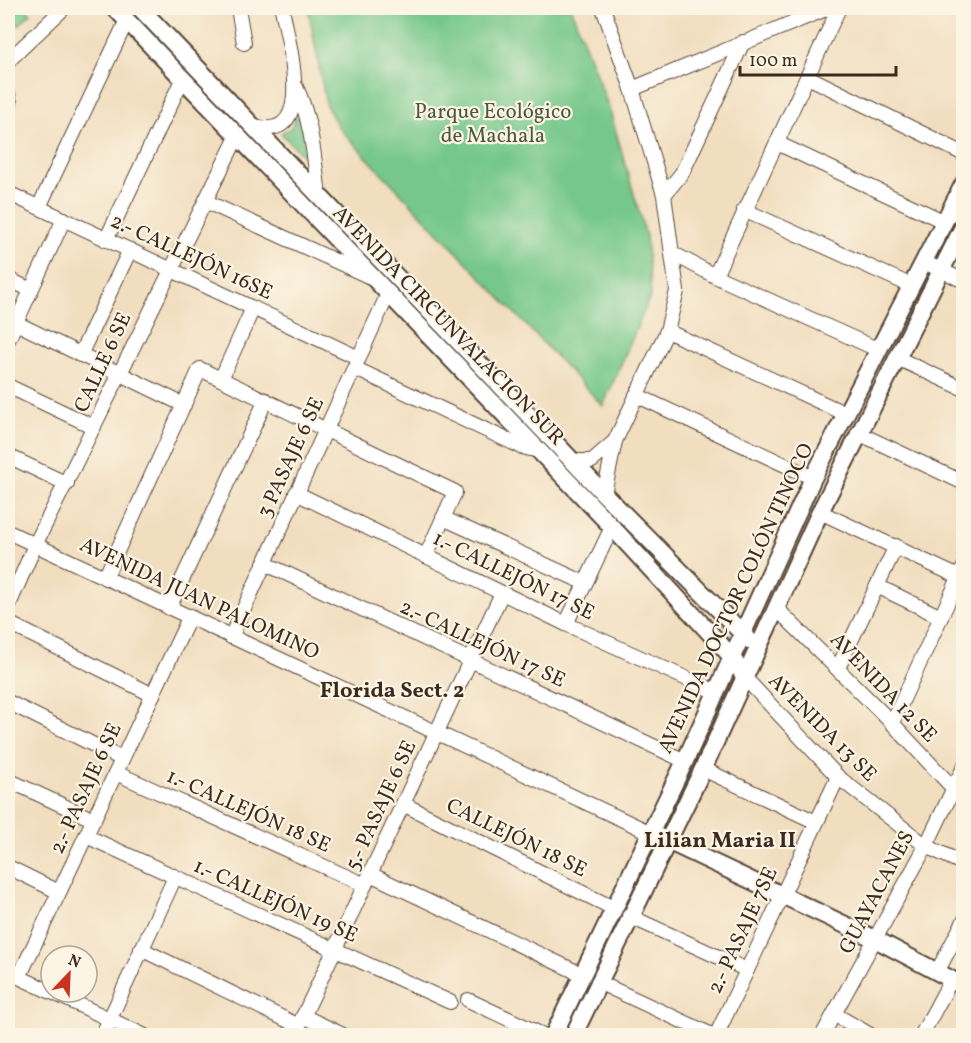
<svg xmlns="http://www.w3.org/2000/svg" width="971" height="1043" viewBox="0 0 971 1043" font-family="Vollkorn,serif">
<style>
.green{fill:#75c78a;stroke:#587854;stroke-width:1.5}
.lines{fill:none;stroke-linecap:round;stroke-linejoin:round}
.minor-casing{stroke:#564536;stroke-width:16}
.major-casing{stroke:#564536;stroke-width:20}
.minor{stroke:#fff;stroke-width:14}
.major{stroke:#fff;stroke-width:16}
.labels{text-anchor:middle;stroke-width:4.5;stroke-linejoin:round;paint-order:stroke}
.park-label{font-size:21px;fill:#4c593e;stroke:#fcf5e5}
.street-label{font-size:21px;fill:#3b2a1e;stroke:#fcf5e5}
.neighbourhood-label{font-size:22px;font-weight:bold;fill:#3b2a1e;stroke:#fcf5e5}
</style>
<rect width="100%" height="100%" fill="#fcf5e5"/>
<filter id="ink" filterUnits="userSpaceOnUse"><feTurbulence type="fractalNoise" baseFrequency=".0167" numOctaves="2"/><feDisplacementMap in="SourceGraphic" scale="12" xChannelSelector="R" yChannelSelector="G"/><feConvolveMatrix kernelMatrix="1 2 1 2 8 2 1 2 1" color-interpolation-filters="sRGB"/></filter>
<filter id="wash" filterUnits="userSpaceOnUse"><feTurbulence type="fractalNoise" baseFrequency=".008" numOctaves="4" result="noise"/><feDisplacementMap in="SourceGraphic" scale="24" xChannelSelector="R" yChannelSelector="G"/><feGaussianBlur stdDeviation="1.35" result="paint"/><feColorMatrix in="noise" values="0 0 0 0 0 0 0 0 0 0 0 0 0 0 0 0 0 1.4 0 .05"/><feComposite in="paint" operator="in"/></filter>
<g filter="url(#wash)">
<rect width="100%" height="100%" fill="#f1debf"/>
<!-- green -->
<g class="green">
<polygon points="8,8 25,8 31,13 18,26 8,15"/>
<polygon points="308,8 571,8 609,108 646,236 651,295 603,406 339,128 326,105"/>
<polygon points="296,117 301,117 307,160 281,133 291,128"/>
</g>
</g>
<g filter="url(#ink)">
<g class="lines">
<defs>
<g id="minor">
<polyline points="238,8 244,43"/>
<polyline points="603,8 632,89 664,195 677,291 667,331 615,441 604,494"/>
<polyline points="8,61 64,8"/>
<polyline points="808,77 964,154"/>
<path d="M 296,87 C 312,121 314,158 319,195"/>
<polyline points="632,89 828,8"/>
<polyline points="8,95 10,103 8,108"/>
<path d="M 251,125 C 320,148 287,38 282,8"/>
<polyline points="777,143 945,222"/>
<polyline points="8,193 359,358"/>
<polyline points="664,195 682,173 743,42"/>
<polyline points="207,202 368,276"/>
<polyline points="39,207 127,20"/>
<polyline points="744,210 912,286"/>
<polyline points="106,240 182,80"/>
<polyline points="674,254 715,276 879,350"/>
<polyline points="924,262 964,281"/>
<polyline points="715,276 839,8"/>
<polyline points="8,279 31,290"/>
<polyline points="16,323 184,405"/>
<polyline points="667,331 846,414"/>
<polyline points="8,340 64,219"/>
<polyline points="80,355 130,250"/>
<polyline points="897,358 964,389"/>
<polyline points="354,368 522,447 539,451"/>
<polyline points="221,379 253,308"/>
<polyline points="8,386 94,427"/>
<polyline points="636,395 813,478"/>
<polyline points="858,433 964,483"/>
<polyline points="8,456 67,484"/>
<polyline points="573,461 592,461 615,441"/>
<polyline points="296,493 566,624 716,692"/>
<polyline points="820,512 959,577"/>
<polyline points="443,518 585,583"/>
<polyline points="8,532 651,833"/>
<polyline points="264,563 685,761"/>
<polyline points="105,578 200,369 455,492 426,556"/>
<polyline points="877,586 941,617"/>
<polyline points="8,607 35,545 237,137"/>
<polyline points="169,608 266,400"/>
<polyline points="776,608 892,723 953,788 964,793"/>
<polyline points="8,623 153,695"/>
<polyline points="566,624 612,527"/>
<polyline points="231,637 388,294"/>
<polyline points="838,668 896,546"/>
<polyline points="745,678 838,777 926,846 964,864"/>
<polyline points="8,702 122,759"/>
<polyline points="892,723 964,567"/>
<polyline points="703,769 816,822"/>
<polyline points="116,773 365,885"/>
<polyline points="8,780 94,820"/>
<polyline points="403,804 613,908"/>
<polyline points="86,836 450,1002"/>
<polyline points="8,867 59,892"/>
<polyline points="370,874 583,975"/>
<polyline points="629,916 747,970"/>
<polyline points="141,949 299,1026"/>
<polyline points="8,972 51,992"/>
<polyline points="937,972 964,921"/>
<polyline points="19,977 190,616"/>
<polyline points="598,982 714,1036"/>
<polyline points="52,992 145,1036"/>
<polyline points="468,1000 545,1036"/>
<polyline points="834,1014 872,1036"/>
<polyline points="303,1016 345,1036"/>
<polyline points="102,1036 175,877"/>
<polyline points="294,1036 502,593"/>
<polyline points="716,1036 838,777"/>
<polyline points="822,1036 926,846 964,767"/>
<polyline points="921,1036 951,980"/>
</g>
<g id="major">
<polyline points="115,8 612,527 732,657 745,678"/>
<polyline points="140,8 604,494 749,640"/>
<polyline points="657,836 875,939 964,986"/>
<polyline points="553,1036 685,761 813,478 964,183"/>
<polyline points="573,1036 703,769 820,512 964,225"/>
</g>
</defs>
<!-- minor casing -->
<use href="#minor" class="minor-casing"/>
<!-- major casing -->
<use href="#major" class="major-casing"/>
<!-- minor -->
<use href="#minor" class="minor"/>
<!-- major -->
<use href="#major" class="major"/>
</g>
</g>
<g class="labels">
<!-- park labels -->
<g class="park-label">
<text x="493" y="118">Parque Ecológico<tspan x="493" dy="24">de Machala</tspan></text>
</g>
<!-- street labels -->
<g class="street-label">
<text transform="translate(192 256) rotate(25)" y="7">2.- CALLEJÓN 16SE</text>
<text transform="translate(449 325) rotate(46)" y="7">AVENIDA CIRCUNVALACION SUR</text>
<text transform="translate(102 362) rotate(-65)" y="7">CALLE 6 SE</text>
<text transform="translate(290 457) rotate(-65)" y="7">3 PASAJE 6 SE</text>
<text transform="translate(514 575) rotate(26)" y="7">1.- CALLEJÓN 17 SE</text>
<text transform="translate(200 598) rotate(25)" y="7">AVENIDA JUAN PALOMINO</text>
<text transform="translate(735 598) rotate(-65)" y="7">AVENIDA DOCTOR COLÓN TINOCO</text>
<text transform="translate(483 643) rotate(25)" y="7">2.- CALLEJÓN 17 SE</text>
<text transform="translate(884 687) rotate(46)" y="7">AVENIDA 12 SE</text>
<text transform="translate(823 727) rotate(45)" y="7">AVENIDA 13 SE</text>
<text transform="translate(85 788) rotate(-65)" y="7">2.- PASAJE 6 SE</text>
<text transform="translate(380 805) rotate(-65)" y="7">5.- PASAJE 6 SE</text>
<text transform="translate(249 810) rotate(24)" y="7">1.- CALLEJÓN 18 SE</text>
<text transform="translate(517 837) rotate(26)" y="7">CALLEJÓN 18 SE</text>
<text transform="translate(876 892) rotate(-62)" y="7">GUAYACANES</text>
<text transform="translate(276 900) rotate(24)" y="7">1.- CALLEJÓN 19 SE</text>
<text transform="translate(742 930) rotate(-65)" y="7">2.- PASAJE 7SE</text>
</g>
<!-- neighbourhood labels -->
<g class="neighbourhood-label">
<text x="392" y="697">Florida Sect. 2</text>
<text x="720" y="847">Lilian Maria II</text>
</g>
</g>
<!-- margin -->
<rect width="971" height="1043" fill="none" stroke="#fcf5e5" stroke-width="30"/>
<!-- north arrow -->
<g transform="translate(69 974) rotate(23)"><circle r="28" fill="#fcf5e5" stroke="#afa495" stroke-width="1.5"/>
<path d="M0-4.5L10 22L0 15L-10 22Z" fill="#c8321e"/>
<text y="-9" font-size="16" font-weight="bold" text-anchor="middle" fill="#3b2a1e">N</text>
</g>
<!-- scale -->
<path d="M740 66v9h156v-9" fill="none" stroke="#3b2a1e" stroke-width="3"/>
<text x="749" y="66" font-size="18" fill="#3b2a1e" stroke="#fcf5e5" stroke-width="4.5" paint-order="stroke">100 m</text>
</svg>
